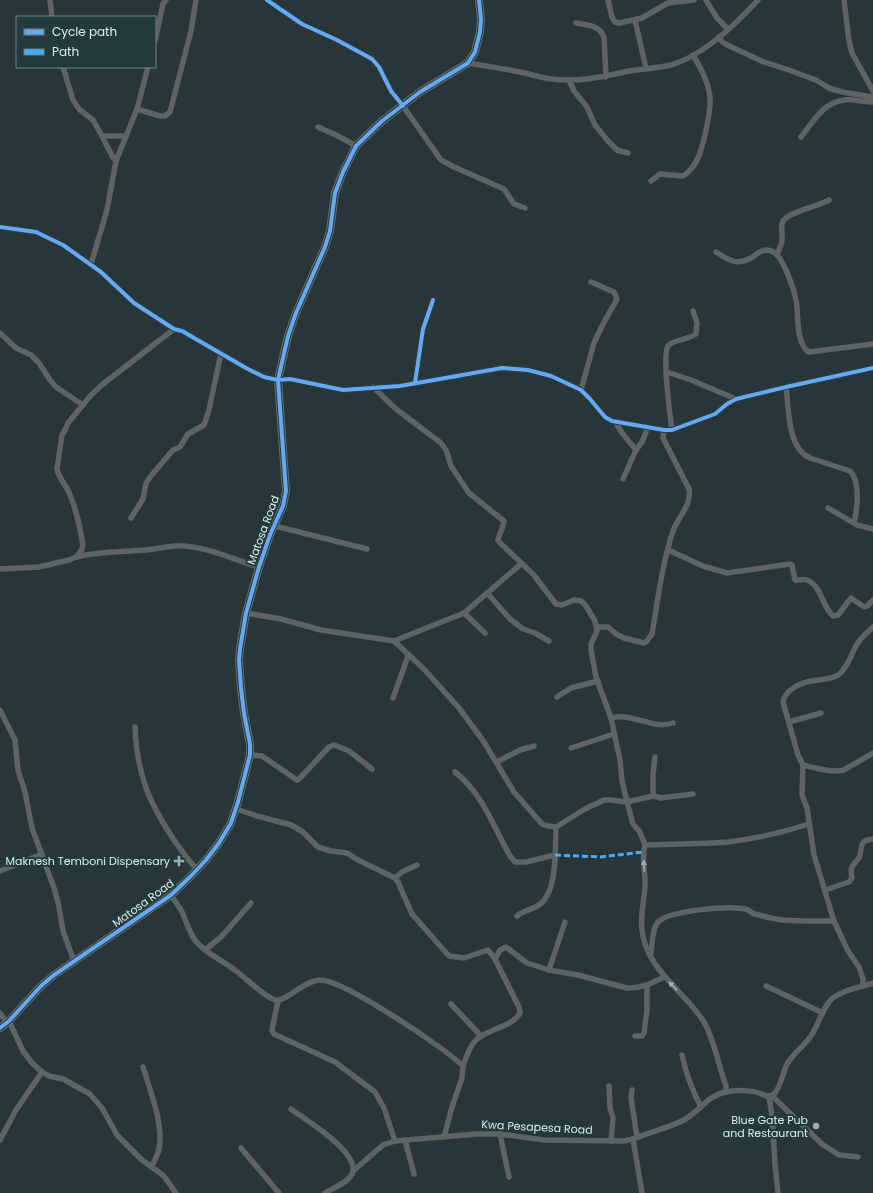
<svg xmlns="http://www.w3.org/2000/svg" width="873" height="1193" viewBox="0 0 873 1193" font-family="Poppins,sans-serif">
<style>
.lines{fill:none;stroke-linecap:round;stroke-linejoin:round}
.street{stroke:#5e6364;stroke-width:5.5}
.secondary{stroke:#676d6f;stroke-width:8}
.quiet{stroke:#46acf6;stroke-width:3;stroke-dasharray:6 3;stroke-linecap:butt}
.cycleway-casing{stroke:#233b3f;stroke-width:6}
.cycleway{stroke:#66a8f1;stroke-width:4}
.oneway{fill:#a4aeb0}
.poi-dot{fill:#9facaf;stroke:#233b3f;stroke-width:1.5}
.labels{text-anchor:middle;stroke-width:4;stroke-linejoin:round;paint-order:stroke}
.street-label{font-size:11px;fill:#deebee;stroke:#233b3f}
.poi-label{font-size:11px;fill:#deebee;stroke:#233b3f;text-anchor:end}
</style>
<rect width="100%" height="100%" fill="#293639"/>
<g class="lines">
<!-- street -->
<g class="street">
<polyline points="50,0 52,17"/>
<polyline points="267,0 302,24 337,40 372,59 379,67 391,91 403,106 441,160 454,167 504,189 514,204 525,208"/>
<polyline points="608,0 612,17 615,22 619,23 642,18 668,3 694,0"/>
<polyline points="706,0 717,18 728,29"/>
<polyline points="844,0 849,41 852,53 873,91"/>
<polyline points="635,20 646,68"/>
<path d="M 576,23 C 588,25 599,25 604,37 L 606,77"/>
<polyline points="718,38 725,44 764,62 789,70 816,80 829,88 842,92 873,97"/>
<polyline points="155,41 163,4 166,0"/>
<path d="M 468,63 C 487,66 506,69 525,73 C 533,75 542,78 551,79 C 581,82 601,77 629,71 C 643,69 658,68 671,65 C 703,56 736,24 758,0"/>
<polyline points="63,67 73,100 79,109 93,120 102,136 126,136"/>
<polyline points="569,80 574,91 587,107 595,125 608,141 617,150 628,153"/>
<polyline points="137,109 160,116 165,116 170,112 191,31 196,0"/>
<polyline points="318,127 338,136 356,146"/>
<polyline points="102,136 112,156 116,161"/>
<path d="M 801,137 C 813,122 823,102 845,100 C 854,99 864,102 873,102"/>
<path d="M 651,181 L 660,174 L 683,176 C 689,172 694,166 697,160 C 703,148 711,112 710,98 C 709,83 701,68 693,55"/>
<polyline points="0,227 36,232 63,245 101,272 134,303 174,329 182,331 246,368 264,377 278,380 290,379 343,390 400,386 502,368 528,370 551,376 581,390 590,399 605,417 612,421 664,430 672,430 715,414 727,404 736,399 786,387 873,368"/>
<path d="M 716,252 C 729,260 736,266 751,258 C 756,255 759,251 765,250 C 769,250 773,251 776,254 C 784,261 794,289 796,300 C 799,313 795,344 809,352 L 873,344"/>
<path d="M 777,254 C 779,250 782,245 782,239 C 783,234 780,226 783,221 C 790,211 817,207 829,200"/>
<polyline points="91,264 107,210 116,161 137,109 148,67"/>
<polyline points="0,333 16,348 31,355 39,363 50,380 56,387 83,405"/>
<polyline points="667,372 691,380 736,399"/>
<polyline points="415,383 423,329 433,300"/>
<path d="M 373,387 L 396,409 L 441,443 L 446,450 L 451,466 L 469,493 L 504,521 C 503,528 499,534 498,541 L 533,574 L 556,604 L 562,605 L 574,600 L 581,601 L 586,606 L 595,621 L 597,631 L 591,644 L 591,650 L 596,677 L 611,718 L 620,760 L 622,781 L 627,802 L 653,796 L 661,798 L 693,794"/>
<path d="M 786,387 C 789,408 787,448 810,458 L 850,471 C 861,482 857,510 854,523"/>
<polyline points="581,390 594,343 603,324 617,299 614,292 591,282"/>
<polyline points="616,423 622,433 636,450 623,479"/>
<path d="M 672,430 C 670,416 662,355 668,346 C 673,340 690,339 696,334 L 697,323 L 693,311"/>
<polyline points="636,450 642,442 648,427"/>
<polyline points="828,508 857,525 873,529"/>
<polyline points="131,518 143,499 146,483 150,477 173,450 180,447 188,434 204,425 209,410 221,353"/>
<polyline points="275,526 367,549"/>
<path d="M 668,550 L 703,566 L 727,573 L 790,564 L 792,565 L 795,580 C 799,581 803,578 807,580 C 822,586 822,607 833,616 L 838,615 L 851,598 L 864,607 L 867,606 L 873,600"/>
<path d="M 76,557 C 100,551 122,552 146,550 C 160,549 172,544 185,546 C 210,548 235,560 259,567"/>
<path d="M 0,569 L 39,567 L 69,560 L 76,557 L 81,551 L 83,545 C 80,528 77,511 70,495 C 67,486 59,479 57,469 L 62,435 L 65,430 L 68,423 L 91,395 L 103,384 L 174,329"/>
<polyline points="487,593 510,619 523,629 535,633 549,641"/>
<polyline points="246,613 281,619 321,630 394,641 464,613 521,564"/>
<polyline points="464,613 485,633"/>
<path d="M 597,627 L 608,627 L 616,634 L 624,638 L 644,643 L 647,641 L 652,634 C 658,600 662,564 673,531 C 678,517 692,505 689,489 L 663,438 L 664,430"/>
<polyline points="394,641 423,668 459,708 484,742 514,792 542,824 548,826 556,827 585,809 604,800 611,800 627,802 633,824 640,832 645,845"/>
<polyline points="557,697 571,688 598,681"/>
<polyline points="393,698 408,656"/>
<polyline points="0,710 15,740 18,770 25,792 32,828 54,888 58,902 63,931 74,961"/>
<path d="M 611,718 C 633,712 651,730 673,723"/>
<polyline points="789,722 821,713"/>
<path d="M 135,727 C 137,775 149,803 176,843 C 183,852 189,862 197,869"/>
<polyline points="571,748 614,734"/>
<polyline points="250,755 262,756 297,780 299,779 329,747 334,745 349,751 372,769"/>
<polyline points="497,762 520,750 534,746"/>
<path d="M 803,765 C 816,768 831,773 844,770 L 873,753"/>
<path d="M 455,772 C 483,794 493,826 510,856 L 515,862 L 526,862 L 555,855"/>
<polyline points="653,796 653,774 655,757"/>
<path d="M 236,809 L 257,816 L 291,825 L 303,832 L 318,847 L 331,851 L 347,853 L 358,860 L 395,878 L 398,882 L 412,914 L 449,956 L 464,958 L 488,950 L 495,959 L 519,1007 L 520,1013 C 512,1028 487,1028 475,1041 C 469,1047 466,1058 463,1066"/>
<polyline points="0,871 42,854"/>
<polyline points="395,878 402,872 417,865"/>
<path d="M 825,890 L 849,882 L 852,878 C 850,865 852,867 859,858 C 863,850 857,840 873,839"/>
<path d="M 171,895 C 174,900 178,905 181,910 C 186,920 189,932 195,940 C 205,953 220,959 232,968 C 243,975 264,997 275,1000 C 285,1003 304,980 321,980 C 345,981 445,1048 463,1066 L 462,1078 L 452,1107 L 444,1137"/>
<path d="M 517,916 C 524,910 532,910 539,905 C 558,892 555,847 556,827"/>
<polyline points="205,950 221,937 251,903"/>
<path d="M 651,954 C 652,945 652,929 658,922 C 670,910 728,906 745,909 C 749,909 751,913 755,914 C 762,916 769,918 776,919 C 795,922 814,921 834,921"/>
<path d="M 495,959 L 500,950 L 506,947 L 527,963 L 549,970 L 578,975 L 627,988 C 641,989 652,983 664,977"/>
<polyline points="549,970 565,922"/>
<polyline points="766,986 823,1013"/>
<path d="M 863,986 L 863,979 L 859,967 L 848,951 L 834,921 L 814,855 L 807,808 L 802,795 L 803,765 L 798,755 L 783,702 C 785,690 800,683 811,681 C 821,679 830,680 838,675 C 847,669 851,655 856,646 C 860,638 867,633 873,627"/>
<polyline points="278,1001 272,1030 274,1034 335,1062 375,1092 384,1108 395,1141"/>
<polyline points="451,1004 481,1036"/>
<polyline points="0,1013 7,1023"/>
<polyline points="9,1021 23,1051 32,1063 42,1072 49,1076 63,1079 90,1094 102,1108 117,1135 142,1160 164,1176 176,1193"/>
<polyline points="635,1036 642,1036 644,1033 647,1010 647,985"/>
<path d="M 682,1055 C 686,1074 692,1090 701,1107"/>
<path d="M 143,1067 C 150,1091 164,1124 159,1149 C 158,1155 154,1161 152,1166"/>
<polyline points="609,1086 610,1108 613,1118 611,1141"/>
<polyline points="632,1090 631,1098 637,1137"/>
<path d="M 726,1092 L 726,1086 C 719,1067 714,1039 704,1022 C 685,991 646,970 642,930 C 640,916 644,901 645,887 C 646,873 641,859 645,845 C 672,844 700,844 728,842 C 754,839 784,832 809,824"/>
<polyline points="769,1096 772,1116 775,1164 778,1193"/>
<polyline points="772,1096 822,1144 839,1155 858,1157"/>
<path d="M 291,1109 C 304,1119 365,1155 351,1176 C 345,1184 333,1188 325,1193"/>
<polyline points="500,1134 509,1177"/>
<polyline points="633,1139 642,1193"/>
<polyline points="0,1140 16,1110 42,1072"/>
<polyline points="405,1140 414,1174"/>
<polyline points="241,1148 279,1193"/>
<path d="M 353,1171 L 383,1145 L 395,1141 L 476,1134 L 500,1134 L 544,1140 L 624,1141 L 633,1139 C 650,1132 668,1128 684,1120 C 700,1111 708,1095 726,1092 C 736,1090 750,1090 759,1093 C 764,1095 769,1098 774,1094 C 780,1089 783,1072 787,1064 C 793,1054 804,1046 811,1036 C 818,1026 821,1012 829,1002 C 837,991 861,987 873,983"/>
</g>
<!-- secondary -->
<polyline class="secondary" points="0,1028 9,1021 41,986 54,975 171,895 190,877 206,860 219,843 231,823 238,802 250,755 250,744 244,713 241,688 239,660 240,649 246,613 259,567 270,535 283,506 286,491 278,380 288,336 296,313 325,247 330,231 335,193 343,172 356,146 382,121 420,92 468,63 475,52 480,32 481,19 479,0"/>
<!-- quiet -->
<polyline class="quiet" points="555,855 600,857 643,852"/>
<defs>
<g id="cycleway">
<polyline points="267,0 302,24 337,40 372,59 379,67 391,91 403,106"/>
<polyline points="0,227 36,232 63,245 101,272 134,303 174,329 182,331 246,368 264,377 278,380 290,379 343,390 400,386 502,368 528,370 551,376 581,390 590,399 605,417 612,421 664,430 672,430 715,414 727,404 736,399 786,387 873,368"/>
<polyline points="415,383 423,329 433,300"/>
<polyline points="0,1028 9,1021 41,986 54,975 171,895 190,877 206,860 219,843 231,823 238,802 250,755 250,744 244,713 241,688 239,660 240,649 246,613 259,567 270,535 283,506 286,491 278,380 288,336 296,313 325,247 330,231 335,193 343,172 356,146 382,121 420,92 468,63 475,52 480,32 481,19 479,0"/>
</g>
</defs>
<!-- cycleway casing -->
<use href="#cycleway" class="cycleway-casing"/>
<!-- cycleway -->
<use href="#cycleway" class="cycleway"/>
</g>
<!-- one-way arrows -->
<defs><path id="oneway-solid" d="M-6-.8H1V-3.2L6.5 0L1 3.2V.8H-6Z"/></defs>
<g class="oneway">
<use href="#oneway-solid" transform="translate(644 866) rotate(-94)"/>
<use href="#oneway-solid" transform="translate(673 986) rotate(-133)"/>
</g>
<!-- markers -->
<g class="poi-dot">
<path d="M177 855h4v4h4v4h-4v4h-4v-4h-4v-4h4z"/>
<circle cx="816" cy="1126" r="4"/>
</g>
<g class="labels">
<!-- street labels -->
<g class="street-label">
<text transform="translate(263 530) rotate(-70)" y="4">Matosa Road</text>
<text transform="translate(143 903) rotate(-36)" y="4">Matosa Road</text>
<text transform="translate(537 1127) rotate(3)" y="4">Kwa Pesapesa Road</text>
</g>
<!-- poi labels -->
<g class="poi-label">
<text x="170" y="865">Maknesh Temboni Dispensary</text>
<text x="808" y="1124">Blue Gate Pub<tspan x="808" dy="13">and Restaurant</tspan></text>
</g>
</g>
<!-- legend -->
<rect x="16" y="16" width="140" height="52" fill="#233b3f" stroke="#6e8185"/>
<rect x="24" y="29" width="20" height="6" fill="#66a8f1" stroke="#6e8185"/>
<text x="52" y="36" font-size="12" fill="#deebee">Cycle path</text>
<rect x="24" y="49" width="20" height="6" fill="#46acf6" stroke="#6e8185"/>
<text x="52" y="56" font-size="12" fill="#deebee">Path</text>
</svg>
